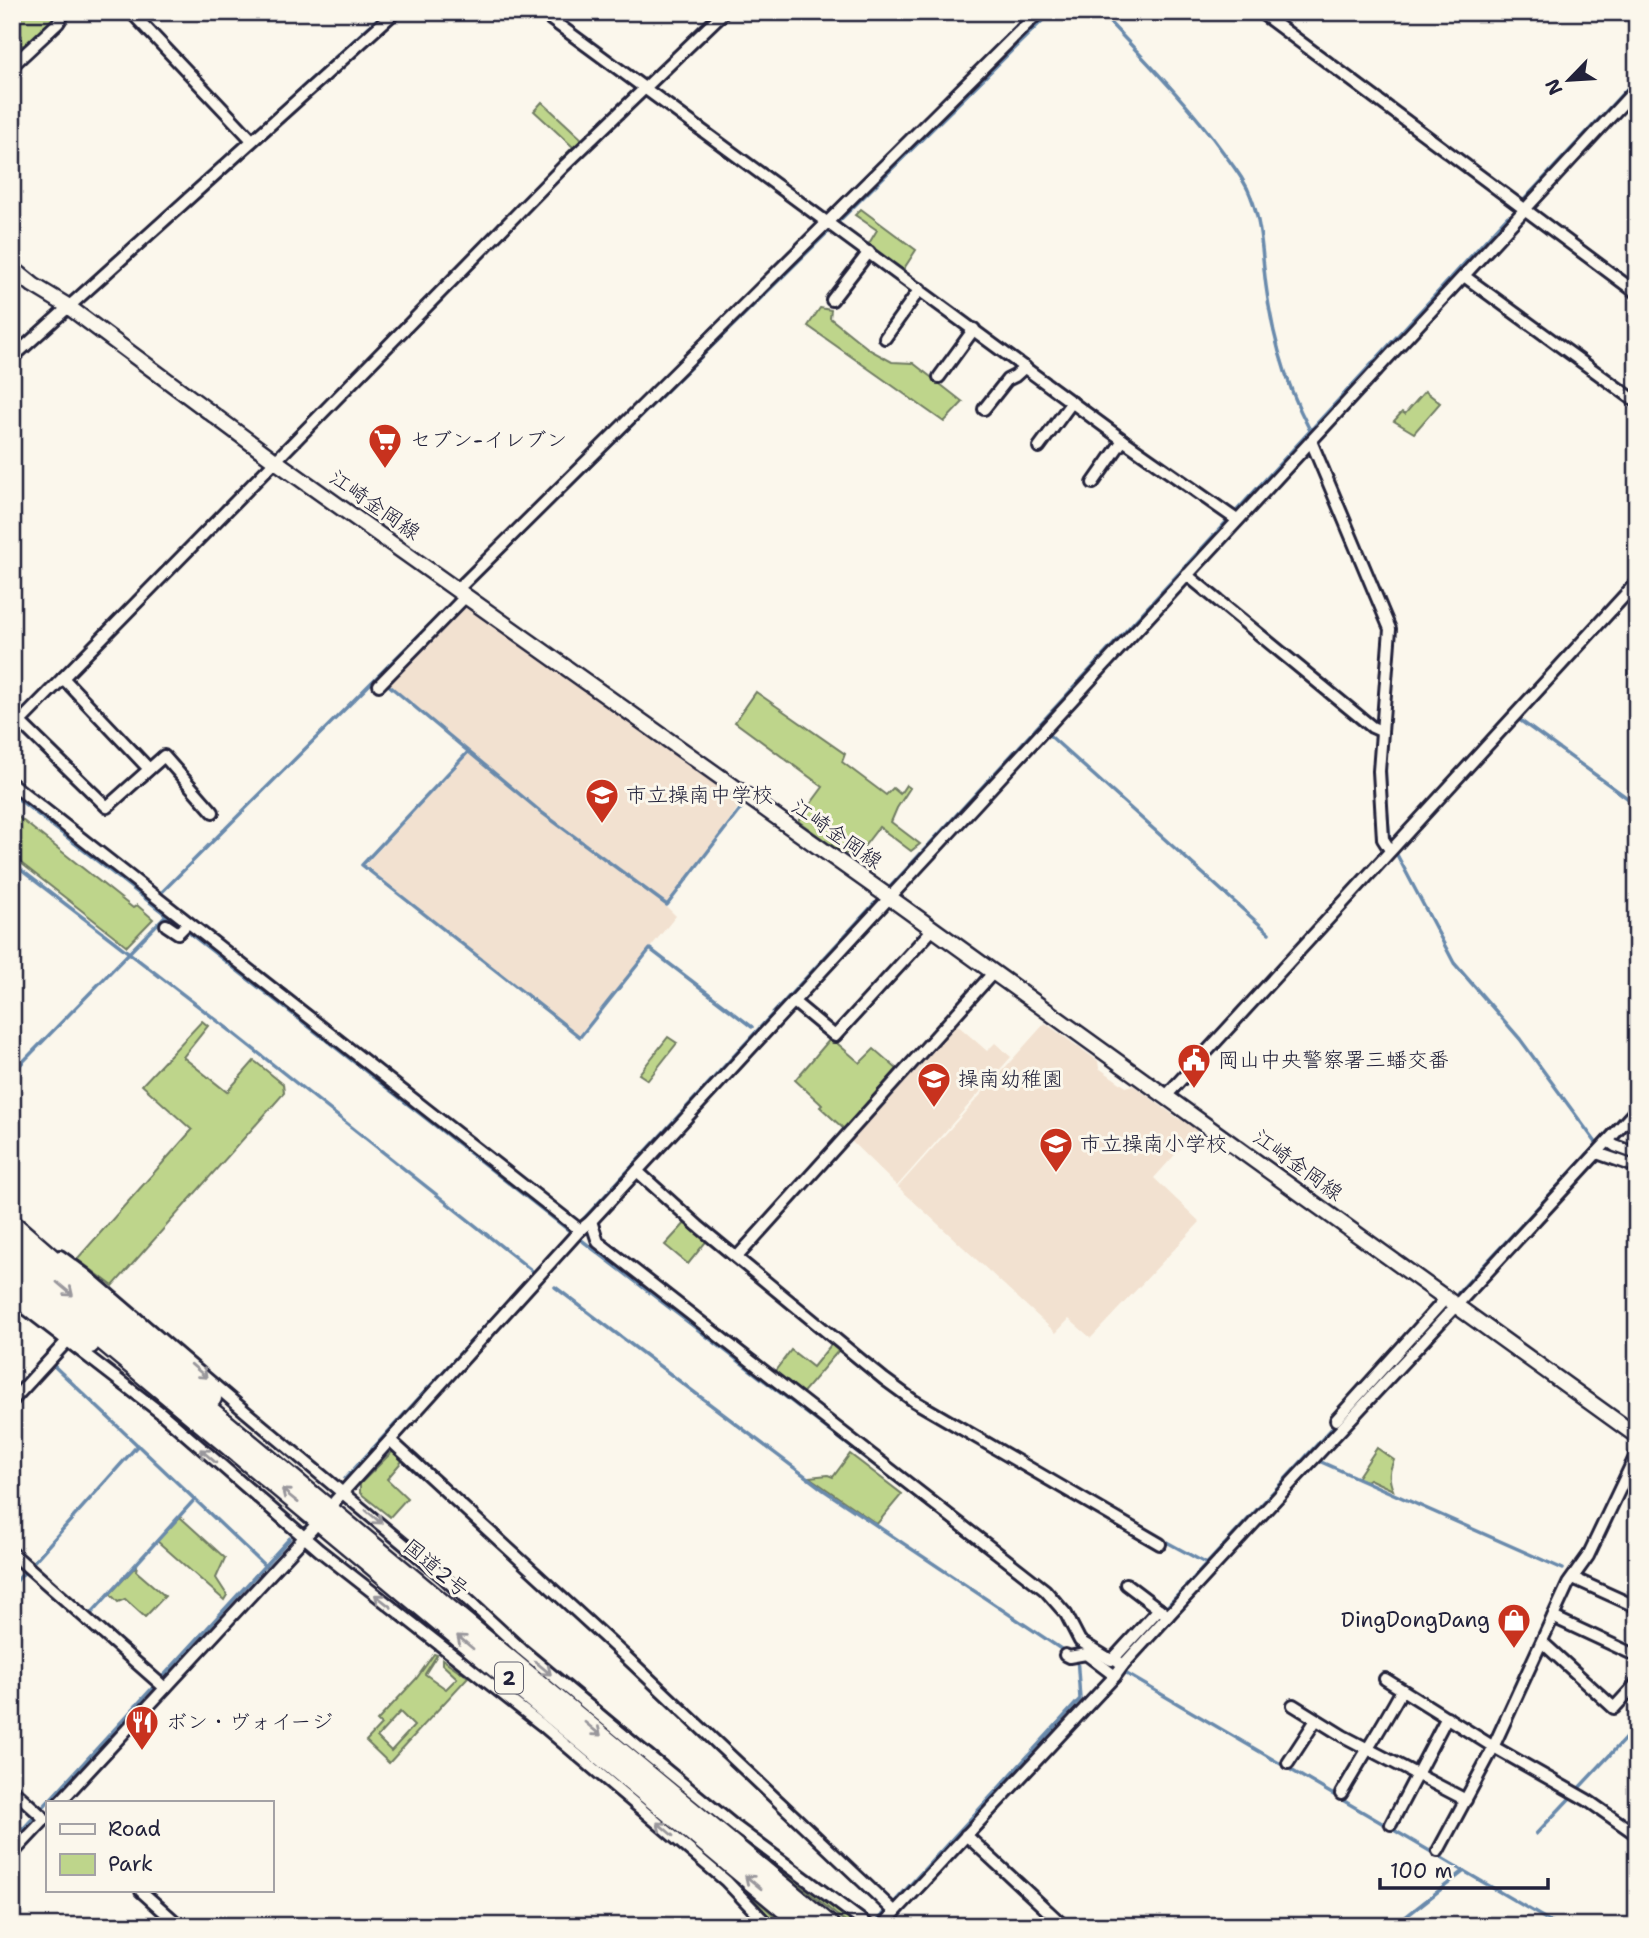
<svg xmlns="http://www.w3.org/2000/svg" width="1649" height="1938" viewBox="0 0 1649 1938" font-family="'Shantell Sans','Klee One',sans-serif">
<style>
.built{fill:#f2e1d0}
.green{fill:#bed58b;stroke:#707c63;stroke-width:2;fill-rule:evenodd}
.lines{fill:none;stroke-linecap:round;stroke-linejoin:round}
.stream{stroke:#698aac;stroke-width:3.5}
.minor-casing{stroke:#22223b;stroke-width:16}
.secondary-casing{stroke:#22223b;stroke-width:19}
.trunk-casing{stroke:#22223b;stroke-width:23}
.minor{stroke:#fbf7ec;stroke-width:10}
.secondary{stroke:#fbf7ec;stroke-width:14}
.trunk{stroke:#fbf7ec;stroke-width:18}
.oneway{stroke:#99979c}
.labels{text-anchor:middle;stroke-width:6;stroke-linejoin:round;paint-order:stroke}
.shield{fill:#fbf7ec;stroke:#636270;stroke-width:2}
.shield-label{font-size:19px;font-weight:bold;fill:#22223b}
.poi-label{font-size:21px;fill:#22223b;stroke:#fbf7ec;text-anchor:start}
.street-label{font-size:21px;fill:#22223b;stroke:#fbf7ec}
</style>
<rect width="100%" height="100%" fill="#fbf7ec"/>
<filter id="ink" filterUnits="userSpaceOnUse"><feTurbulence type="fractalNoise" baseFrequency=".0143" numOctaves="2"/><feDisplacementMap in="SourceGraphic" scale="14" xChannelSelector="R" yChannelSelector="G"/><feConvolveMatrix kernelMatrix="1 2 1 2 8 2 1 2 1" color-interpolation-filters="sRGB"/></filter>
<g filter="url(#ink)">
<!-- built -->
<g class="built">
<polygon points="469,605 743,800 707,853 665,905 676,916 579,1035 365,865 470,752 386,681 462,606"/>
<polygon points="955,1023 987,1051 995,1043 1011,1057 897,1186 849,1139"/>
<polygon points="1045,1023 1098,1061 1099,1068 1126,1087 1133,1085 1180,1120 1183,1116 1199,1128 1154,1178 1200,1222 1091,1338 1069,1319 1056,1333 898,1187"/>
</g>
<!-- green -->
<g class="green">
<polygon points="12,12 57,12 59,14 23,47 20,42 22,36 12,25"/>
<polygon points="542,102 584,141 561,162 559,161 573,147 534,111"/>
<polygon points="861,209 916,250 903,270 868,245 877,230 855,215"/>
<polygon points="820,308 831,310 830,318 870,350 892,362 913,363 963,402 944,422 808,326"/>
<polygon points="1425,391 1440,403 1414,433 1394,421 1402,412 1405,414"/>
<polygon points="756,692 845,754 842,762 886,795 893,788 900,794 906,785 910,788 897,808 891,822 920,844 911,851 879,827 859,853 851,848 845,855 798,821 823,787 735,722"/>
<polygon points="12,812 133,908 137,905 153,919 127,946 12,856"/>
<polygon points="202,1021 208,1026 183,1057 227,1092 254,1061 257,1063 283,1084 284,1093 113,1286 77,1259 192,1130 142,1085"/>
<polygon points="668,1037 677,1043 648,1080 639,1074"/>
<polygon points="831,1038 860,1063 874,1049 897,1069 844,1129 820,1107 822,1105 795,1080"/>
<polygon points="688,1220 709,1238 688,1264 665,1245"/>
<polygon points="834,1341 840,1346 839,1350 800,1396 772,1375 791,1350 813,1367"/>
<path d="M 1377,1448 L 1394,1460 C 1389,1471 1388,1478 1393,1490 L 1369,1479 L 1366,1481 L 1357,1478 Z"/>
<polygon points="393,1451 403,1460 387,1479 407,1498 390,1517 360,1493 360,1484"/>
<polygon points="850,1454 902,1494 877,1524 809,1477 828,1475 833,1477"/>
<polygon points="180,1517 225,1558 216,1578 227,1595 224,1600 157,1541"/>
<polygon points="137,1565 136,1571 165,1596 145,1617 125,1599 118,1602 110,1594"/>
<path d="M 434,1654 L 437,1655 L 425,1674 L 446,1689 L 457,1678 L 442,1664 L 442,1659 L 468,1677 L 389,1763 L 366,1741 L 381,1725 L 377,1721 L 416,1679 ZM 400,1712 L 414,1726 L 391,1751 L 377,1737 Z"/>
<polygon points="761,1851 854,1920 849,1925 761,1854"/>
<polygon points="732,1880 734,1880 786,1926 774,1926"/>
</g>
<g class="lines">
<!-- stream -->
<g class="stream">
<path d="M 1100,12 C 1142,57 1187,102 1223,152 C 1233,166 1245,180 1251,197 C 1262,224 1262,256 1266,286 C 1273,341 1290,398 1319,446 L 1393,622"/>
<polyline points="1525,203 1522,202 1637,78"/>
<polyline points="66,302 385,12"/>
<polyline points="12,350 60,307"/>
<polyline points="471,584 1051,12"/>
<polyline points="1594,637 1637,590"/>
<polyline points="1392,671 1395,633"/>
<polyline points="386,683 541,812 667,905 745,803"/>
<polyline points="1520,717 1521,721 1637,805"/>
<polyline points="1508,730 1519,719"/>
<polyline points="1048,734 1269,933"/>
<polyline points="468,752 362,865 580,1037 650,949 752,1027"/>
<polyline points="1385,755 1386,798 1390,841"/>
<polyline points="12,794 571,1232 986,1551"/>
<polyline points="1395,851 1454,963 1520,1039 1597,1144 1606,1150 1637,1160"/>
<polyline points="12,863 232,1032 535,1273"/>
<polyline points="890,887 1508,216"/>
<polyline points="158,896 454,600"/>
<polyline points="12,1073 166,915"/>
<polyline points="578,1225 875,903"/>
<polyline points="587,1228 594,1247"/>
<polyline points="555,1287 825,1491 1064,1651"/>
<polyline points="1458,1293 1637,1101"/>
<polyline points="52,1364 265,1566"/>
<polyline points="1319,1461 1563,1569"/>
<polyline points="345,1479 570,1233"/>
<polyline points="1163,1540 1207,1564"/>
<polyline points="12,1586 138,1445"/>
<polyline points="1164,1610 1337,1423"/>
<polyline points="89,1616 195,1499"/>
<polyline points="1108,1663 1558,1926"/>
<polyline points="12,1782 42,1809"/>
<polyline points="1577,1790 1637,1726"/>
<polyline points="1536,1834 1570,1798"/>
<polyline points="12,1841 290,1538"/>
<polyline points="879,1919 1080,1699 1076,1642"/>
<polyline points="1394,1926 1464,1871"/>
</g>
<defs>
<g id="minor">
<polyline points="131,12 252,140"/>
<polyline points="541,12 1123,440 1237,520"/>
<polyline points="1260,12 1637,293"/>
<polyline points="12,66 58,23 65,12"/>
<polyline points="1464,276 1637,402"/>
<polyline points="832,300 869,252"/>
<polyline points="885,338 920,289"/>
<polyline points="12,358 395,12"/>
<polyline points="939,377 974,329"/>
<polyline points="984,409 1007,380 1015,376 1025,367"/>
<polyline points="1311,441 1390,629 1379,771 1383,839 1390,850"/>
<polyline points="1039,447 1072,402"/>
<polyline points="1093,483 1123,440"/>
<polyline points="1187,575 1372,727 1381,731"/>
<polyline points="458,589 1039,12"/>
<polyline points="63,678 149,769"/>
<polyline points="379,685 466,596"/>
<polyline points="20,722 107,807 164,756 213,812"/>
<polyline points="12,730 564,166 724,12"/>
<polyline points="12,784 580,1230"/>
<polyline points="166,925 178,933 188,923"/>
<polyline points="794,1002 835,1036 933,929"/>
<polyline points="1166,1096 1637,582"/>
<polyline points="1608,1141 1615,1146 1637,1154"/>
<polyline points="1597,1153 1637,1167"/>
<polyline points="637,1171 698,1226 884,1379 914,1401 1160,1544"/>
<polyline points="591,1221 598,1242 1045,1590 1066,1614 1080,1641 1111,1660 1114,1658 1123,1665"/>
<polyline points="60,1256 86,1275 247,1413 442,1576 522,1650 638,1747 736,1827 869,1926"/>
<polyline points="737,1257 993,973"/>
<polyline points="12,1298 161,1413 319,1550 542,1725 726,1881 769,1926"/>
<polyline points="12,1401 68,1340"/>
<polyline points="1336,1420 1447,1297"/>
<path d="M 391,1441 L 624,1655 L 895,1912 L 1115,1676 L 1123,1665 C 1293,1479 1467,1296 1637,1109"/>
<polyline points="335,1501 580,1230 591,1221 1637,88"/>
<polyline points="12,1553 165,1688"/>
<polyline points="1573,1578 1637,1607"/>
<polyline points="1126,1584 1159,1609"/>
<polyline points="1553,1617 1637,1656"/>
<polyline points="1542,1642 1614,1708 1637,1683"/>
<polyline points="1065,1655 1069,1657 1086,1654 1115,1676"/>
<polyline points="1114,1658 1159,1609 1168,1616"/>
<polyline points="1385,1679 1492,1746 1587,1800 1637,1835"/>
<polyline points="1293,1705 1343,1736 1466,1800"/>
<polyline points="1288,1763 1316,1720"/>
<polyline points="12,1789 45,1819 12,1854"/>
<path d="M 1341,1794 C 1361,1759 1383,1725 1402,1690"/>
<polyline points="59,1803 313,1528"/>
<polyline points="1391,1824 1447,1717"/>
<polyline points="966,1835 1064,1926"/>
<polyline points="1438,1851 1490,1754 1568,1584 1588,1556 1637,1453"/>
<polyline points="141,1891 180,1926"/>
<polyline points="883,1926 895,1912"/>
</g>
<polyline id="secondary" points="12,268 33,285 66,305 274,460 882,892 1637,1436"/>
<g id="trunk">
<polyline points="12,1224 212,1398"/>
<polyline points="12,1246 830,1926"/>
<polyline points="12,1265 805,1926"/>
<polyline points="12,1284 90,1344"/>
</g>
</defs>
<!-- minor casing -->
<use href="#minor" class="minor-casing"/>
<!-- secondary casing -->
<use href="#secondary" class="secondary-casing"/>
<!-- trunk casing -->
<use href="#trunk" class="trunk-casing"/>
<!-- minor -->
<use href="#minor" class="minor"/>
<!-- secondary -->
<use href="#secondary" class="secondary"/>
<!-- trunk -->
<use href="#trunk" class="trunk"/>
</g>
<!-- one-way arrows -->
<defs><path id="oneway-shaft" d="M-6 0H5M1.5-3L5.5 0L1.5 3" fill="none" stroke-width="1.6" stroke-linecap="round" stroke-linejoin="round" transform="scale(1.75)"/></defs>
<g class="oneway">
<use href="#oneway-shaft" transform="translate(65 1289) rotate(40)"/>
<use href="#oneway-shaft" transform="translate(199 1371) rotate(41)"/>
<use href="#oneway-shaft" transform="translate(208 1456) rotate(-139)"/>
<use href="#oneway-shaft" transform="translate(290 1496) rotate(-141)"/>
<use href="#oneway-shaft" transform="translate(374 1517) rotate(40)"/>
<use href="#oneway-shaft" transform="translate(383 1601) rotate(-142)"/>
<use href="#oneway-shaft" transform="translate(465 1642) rotate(-140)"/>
<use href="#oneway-shaft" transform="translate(543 1668) rotate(40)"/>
<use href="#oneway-shaft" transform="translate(593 1729) rotate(40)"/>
<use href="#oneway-shaft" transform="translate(665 1829) rotate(-140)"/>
<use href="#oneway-shaft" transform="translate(753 1882) rotate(-140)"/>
</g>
</g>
<!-- icons -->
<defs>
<symbol id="supermarket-pin" viewBox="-11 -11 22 30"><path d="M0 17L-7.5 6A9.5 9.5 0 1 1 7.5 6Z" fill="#c8321e" stroke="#fbf7ec"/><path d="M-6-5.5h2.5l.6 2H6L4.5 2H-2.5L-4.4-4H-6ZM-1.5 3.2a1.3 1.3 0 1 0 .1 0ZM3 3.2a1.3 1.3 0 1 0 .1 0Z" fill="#fff"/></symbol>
<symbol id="school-pin" viewBox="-11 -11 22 30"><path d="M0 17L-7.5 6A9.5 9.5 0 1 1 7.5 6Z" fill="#c8321e" stroke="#fbf7ec"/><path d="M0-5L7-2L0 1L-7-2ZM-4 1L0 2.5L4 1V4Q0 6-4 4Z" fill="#fff"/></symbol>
<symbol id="civic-pin" viewBox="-11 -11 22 30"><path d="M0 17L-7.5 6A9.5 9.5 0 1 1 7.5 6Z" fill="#c8321e" stroke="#fbf7ec"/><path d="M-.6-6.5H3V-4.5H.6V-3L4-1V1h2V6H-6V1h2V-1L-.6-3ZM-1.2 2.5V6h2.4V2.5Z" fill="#fff"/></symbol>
<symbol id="shop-pin" viewBox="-11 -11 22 30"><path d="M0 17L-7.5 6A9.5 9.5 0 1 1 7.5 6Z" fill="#c8321e" stroke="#fbf7ec"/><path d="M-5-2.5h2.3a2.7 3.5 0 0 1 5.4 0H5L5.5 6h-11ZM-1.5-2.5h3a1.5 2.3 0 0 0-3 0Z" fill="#fff"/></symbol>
<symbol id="restaurant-pin" viewBox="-11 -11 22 30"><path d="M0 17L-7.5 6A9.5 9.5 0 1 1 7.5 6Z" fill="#c8321e" stroke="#fbf7ec"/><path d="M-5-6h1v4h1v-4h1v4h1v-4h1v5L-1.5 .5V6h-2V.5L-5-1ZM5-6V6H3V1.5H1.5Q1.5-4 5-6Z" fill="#fff"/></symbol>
</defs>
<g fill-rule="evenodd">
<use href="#supermarket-pin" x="366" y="421" width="38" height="52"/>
<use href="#school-pin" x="583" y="776" width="38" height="52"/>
<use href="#civic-pin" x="1175" y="1041" width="38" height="52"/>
<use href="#school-pin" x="915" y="1060" width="38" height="52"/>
<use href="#school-pin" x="1037" y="1125" width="38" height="52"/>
<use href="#shop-pin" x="1495" y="1601" width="38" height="52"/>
<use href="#restaurant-pin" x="123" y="1703" width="38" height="52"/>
</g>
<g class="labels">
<!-- shield labels -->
<rect class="shield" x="495" y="1662.5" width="28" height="31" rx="5"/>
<g class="shield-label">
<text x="509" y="1685">2</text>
</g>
<!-- poi labels -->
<g class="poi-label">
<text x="410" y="447">セブン-イレブン</text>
<text x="626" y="802">市立操南中学校</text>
<text x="1218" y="1067">岡山中央警察署三蟠交番</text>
<text x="958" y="1086">操南幼稚園</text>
<text x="1080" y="1151">市立操南小学校</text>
<text x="1490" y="1627" text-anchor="end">DingDongDang</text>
<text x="166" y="1729">ボン・ヴォイージ</text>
</g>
<!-- street labels -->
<g class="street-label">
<text transform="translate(375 505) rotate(35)" y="7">江崎金岡線</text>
<text transform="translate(837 834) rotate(35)" y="7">江崎金岡線</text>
<text transform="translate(1298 1165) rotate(36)" y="7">江崎金岡線</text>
<text transform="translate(436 1568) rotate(40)" y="7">国道2号</text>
</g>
</g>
<!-- margin -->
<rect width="1649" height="1938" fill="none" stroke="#fbf7ec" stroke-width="42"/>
<rect x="21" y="21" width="1607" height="1896" fill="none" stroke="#22223b" stroke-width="2.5" filter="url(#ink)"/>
<!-- legend -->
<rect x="46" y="1801" width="228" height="91" fill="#fbf7ec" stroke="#a4a2a5" stroke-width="2"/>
<rect x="60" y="1824" width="35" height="10" fill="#fbf7ec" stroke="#a4a2a5" stroke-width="2"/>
<text x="108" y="1836" font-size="21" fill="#22223b">Road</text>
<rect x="60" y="1854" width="35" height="21" fill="#bed58b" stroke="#a4a2a5" stroke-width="2"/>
<text x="108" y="1871" font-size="21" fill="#22223b">Park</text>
<!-- north arrow -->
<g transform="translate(1569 80) rotate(245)" stroke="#fbf7ec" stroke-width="5" paint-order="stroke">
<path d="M0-5L12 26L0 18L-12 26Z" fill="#22223b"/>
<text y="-10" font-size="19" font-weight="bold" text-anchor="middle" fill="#22223b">N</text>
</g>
<!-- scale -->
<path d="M1380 1878v10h168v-10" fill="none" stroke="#22223b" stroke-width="3.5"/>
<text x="1390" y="1878" font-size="21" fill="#22223b" stroke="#fbf7ec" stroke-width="5" paint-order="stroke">100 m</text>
</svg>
